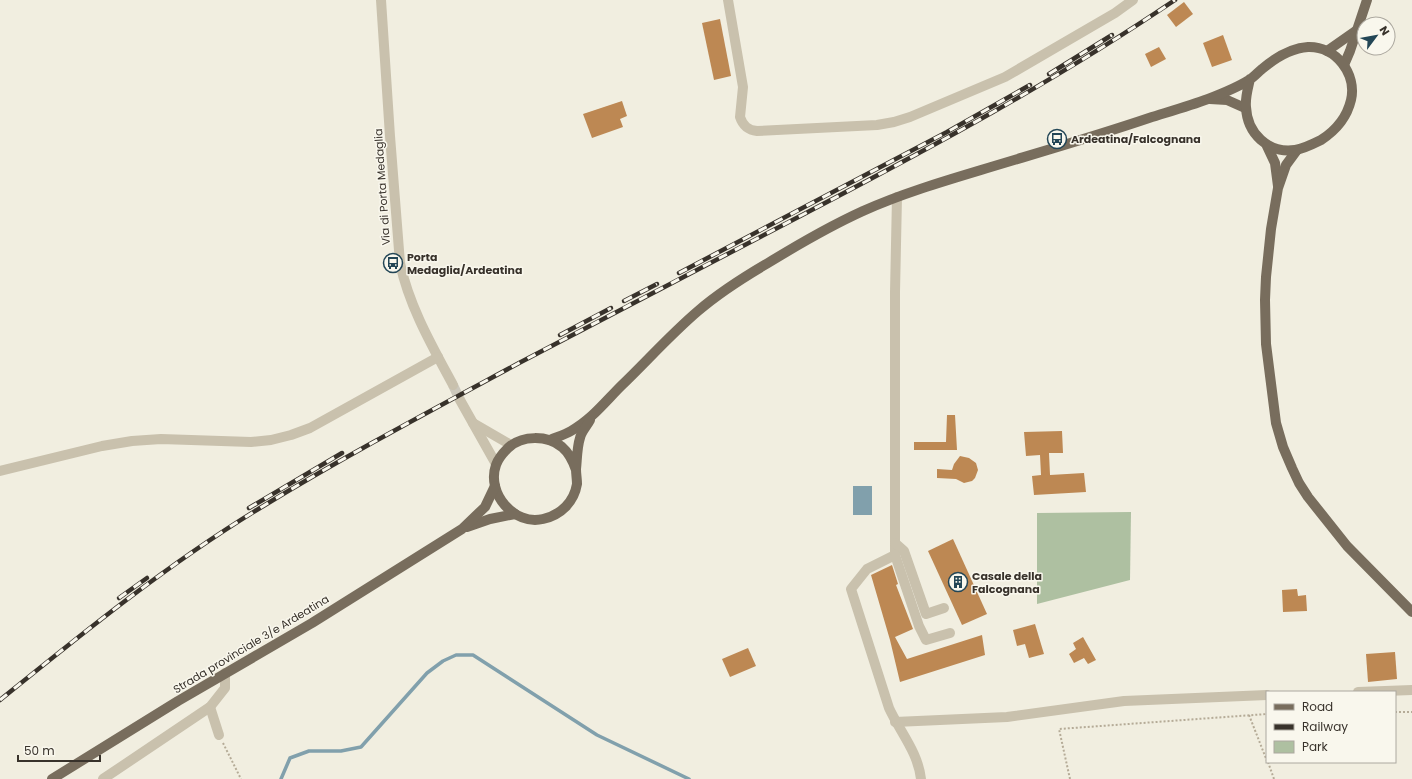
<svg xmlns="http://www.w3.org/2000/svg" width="1412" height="779" viewBox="0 0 1412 779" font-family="Poppins,sans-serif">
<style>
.green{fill:#aec0a1}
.water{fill:#81a0ac}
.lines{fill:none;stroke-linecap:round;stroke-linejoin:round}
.stream{stroke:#81a0ac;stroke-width:3.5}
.building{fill:#bd8853}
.minor-tunnel{stroke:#ccc8bc;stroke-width:10;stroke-dasharray:10 5;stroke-linecap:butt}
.path{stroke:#b5ab97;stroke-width:2;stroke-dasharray:2 2;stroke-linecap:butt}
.minor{stroke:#c9c1ad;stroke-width:10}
.major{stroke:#786d5d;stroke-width:10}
.rail-casing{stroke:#38322b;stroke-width:4.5}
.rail{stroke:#f9f7ed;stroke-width:3;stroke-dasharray:9;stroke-linecap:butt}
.labels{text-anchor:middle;stroke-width:3;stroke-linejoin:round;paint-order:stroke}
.poi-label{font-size:11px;font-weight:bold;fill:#38322b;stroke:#f9f7ed;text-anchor:start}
.street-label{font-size:11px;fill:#38322b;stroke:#f9f7ed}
</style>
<rect width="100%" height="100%" fill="#f1eee0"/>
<!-- green -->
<polygon class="green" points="1131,512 1130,580 1037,604 1037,513"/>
<!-- water -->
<rect class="water" x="853" y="486" width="19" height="29"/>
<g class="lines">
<!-- stream -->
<polyline class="stream" points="281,779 290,758 309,751 341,751 361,747 427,673 443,661 456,655 473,655 597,735 689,779"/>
</g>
<!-- building -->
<g class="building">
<polygon points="1184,2 1193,14 1176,27 1167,15"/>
<polygon points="720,19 731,76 714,80 702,23"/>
<polygon points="1223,35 1232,60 1212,67 1203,43"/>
<polygon points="1159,47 1166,59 1151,67 1145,54"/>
<polygon points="622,101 627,116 620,119 623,127 592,138 583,114"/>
<polygon points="947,415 955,415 957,450 914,450 914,442 946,442"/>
<polygon points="1062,431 1063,453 1049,453 1050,475 1084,473 1086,492 1034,495 1032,476 1041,475 1040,455 1026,456 1024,432"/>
<polygon points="960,456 969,458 976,463 978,470 975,478 972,481 964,483 956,479 937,478 937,469 952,470 954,464"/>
<polygon points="953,539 987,614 962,625 928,551"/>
<polygon points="892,565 898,584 896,585 913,629 895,637 907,659 982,635 985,655 900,682 890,640 871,575"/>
<polygon points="1297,589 1298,596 1306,595 1307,611 1283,612 1282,590"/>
<polygon points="1035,624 1044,654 1029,658 1025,644 1017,646 1013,630"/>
<polygon points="1083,637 1096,660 1088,664 1084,658 1074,663 1069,654 1076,649 1073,643"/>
<polygon points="748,648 756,666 730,677 722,659"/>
<polygon points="1395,652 1397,679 1368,682 1366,654"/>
</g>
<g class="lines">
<!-- minor-tunnel -->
<polyline class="minor-tunnel" points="453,385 460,400"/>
<!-- path -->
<g class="path">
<polyline points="1395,712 1412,712"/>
<polyline points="1249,715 1267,761"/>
<polyline points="223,743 241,779"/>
<polyline points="1268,762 1274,779"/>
<polyline points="1070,779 1059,729 1267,714"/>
</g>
<!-- minor -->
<g class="minor">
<path d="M 381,0 L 390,136 L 400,263 C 409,306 432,346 453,385"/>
<path d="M 728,0 L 743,87 L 740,117 C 743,126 748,130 757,131 L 877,125 L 894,122 L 910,117 L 1005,77 L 1115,13 L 1133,0"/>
<path d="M 897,197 L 895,292 L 895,555 L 867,569 L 851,589 L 889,708 C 900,732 918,752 921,779"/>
<polyline points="460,400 496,464"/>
<polyline points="473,423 511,445"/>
<polyline points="0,471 102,446 132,441 161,439 251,442 271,440 291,435 310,428 438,357"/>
<polyline points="895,543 904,551 926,614 944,608"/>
<polyline points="895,555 919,626 926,640 950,633"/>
<polyline points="1358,692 1412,690"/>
<polyline points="210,707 219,735"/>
<polyline points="895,722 1007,717 1124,701 1267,695"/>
<polyline points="103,779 210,707 225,688 225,673"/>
</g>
<!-- major -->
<g class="major">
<polyline points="1327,51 1357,30"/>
<polyline points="1344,65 1350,51 1367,0"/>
<polyline points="1210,99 1227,100 1245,108"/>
<polyline points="1267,146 1275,163 1278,186"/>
<polyline points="1297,150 1286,165 1278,188 1271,229 1266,277 1265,300 1266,344 1276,423 1283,447 1292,468 1299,483 1308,497 1347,546 1412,612"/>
<path d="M 550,440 C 557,437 564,435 571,431 C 591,420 605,402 621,386 C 647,361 671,334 698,311 C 720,292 744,277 768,263 C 799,244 830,226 863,211 C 901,194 941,182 981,170 C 1037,153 1093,137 1149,118 C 1168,112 1189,106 1208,99 C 1221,94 1238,87 1249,80 C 1254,77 1258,72 1262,69 C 1275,58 1291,48 1308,47 C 1336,46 1357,74 1351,100 C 1347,117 1335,131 1321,140 C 1313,144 1303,149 1295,150 C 1268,154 1247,133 1246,107 C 1245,98 1248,88 1250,79"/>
<path d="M 576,470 C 573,461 569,453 562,447 C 547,435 522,435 508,448 C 503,453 498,459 496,465 C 486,493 514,526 543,519 C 561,515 574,502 577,484 C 577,479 576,474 576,469 C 577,460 577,447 580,438 C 581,432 587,426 590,420"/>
<polyline points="467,527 490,519 515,514"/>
<polyline points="52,779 178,701 312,623 462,529 485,507 495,486"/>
</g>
<defs>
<g id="rail">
<polyline points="1049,74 1112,35"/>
<polyline points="679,273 947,132 1030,85"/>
<polyline points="624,301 657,284"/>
<polyline points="560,335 611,308"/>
<polyline points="249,508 342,453"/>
<polyline points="119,598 147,578"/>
<path d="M 0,700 C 84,632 168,564 260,508 C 345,456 432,410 519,363 C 614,313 710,263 806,213 C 932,147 1057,80 1175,0"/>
</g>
</defs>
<!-- rail casing -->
<use href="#rail" class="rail-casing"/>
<!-- rail -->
<use href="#rail" class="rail"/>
</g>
<!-- icons -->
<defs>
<symbol id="bus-ring" viewBox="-11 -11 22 22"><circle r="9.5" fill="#f9f7ed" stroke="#234656" stroke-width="1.5"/><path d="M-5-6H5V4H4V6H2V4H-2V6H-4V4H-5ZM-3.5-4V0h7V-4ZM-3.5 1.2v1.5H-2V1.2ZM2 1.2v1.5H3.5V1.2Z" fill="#234656"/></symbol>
<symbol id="building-ring" viewBox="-11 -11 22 22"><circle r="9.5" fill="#f9f7ed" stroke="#234656" stroke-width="1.5"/><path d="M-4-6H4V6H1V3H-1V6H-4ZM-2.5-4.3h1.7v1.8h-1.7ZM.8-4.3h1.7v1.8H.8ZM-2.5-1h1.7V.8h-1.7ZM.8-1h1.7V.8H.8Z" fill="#234656"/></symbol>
</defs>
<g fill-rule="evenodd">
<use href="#bus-ring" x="1046" y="128" width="22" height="22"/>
<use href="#bus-ring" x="382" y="252" width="22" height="22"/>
<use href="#building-ring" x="947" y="571" width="22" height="22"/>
</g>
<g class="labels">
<!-- poi labels -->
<g class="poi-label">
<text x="1071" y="143">Ardeatina/Falcognana</text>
<text x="407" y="261">Porta<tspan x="407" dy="13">Medaglia/Ardeatina</tspan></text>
<text x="972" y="580">Casale della<tspan x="972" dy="13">Falcognana</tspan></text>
</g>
<!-- street labels -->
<g class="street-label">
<text transform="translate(382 187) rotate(-94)" y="4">Via di Porta Medaglia</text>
<text transform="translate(251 644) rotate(-31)" y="4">Strada provinciale 3/e Ardeatina</text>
</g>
</g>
<!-- legend -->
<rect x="1266" y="691" width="130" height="72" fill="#f9f7ed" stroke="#aca89f"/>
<rect x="1274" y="704" width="20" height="6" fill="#786d5d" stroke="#aca89f"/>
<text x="1302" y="711" font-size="12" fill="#38322b">Road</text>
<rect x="1274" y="724" width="20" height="6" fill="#38322b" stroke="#aca89f"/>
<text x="1302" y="731" font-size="12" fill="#38322b">Railway</text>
<rect x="1274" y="741" width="20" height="12" fill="#aec0a1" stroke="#aca89f"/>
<text x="1302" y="751" font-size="12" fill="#38322b">Park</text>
<!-- north arrow -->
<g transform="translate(1376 36) rotate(58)"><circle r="19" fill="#f9f7ed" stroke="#aca89f"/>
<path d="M0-3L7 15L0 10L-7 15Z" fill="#234656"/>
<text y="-6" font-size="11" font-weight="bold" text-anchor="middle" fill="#38322b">N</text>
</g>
<!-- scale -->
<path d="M18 755v6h82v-6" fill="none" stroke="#38322b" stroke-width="2"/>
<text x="24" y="755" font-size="12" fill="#38322b" stroke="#f9f7ed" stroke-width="3" paint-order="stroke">50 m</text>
</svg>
